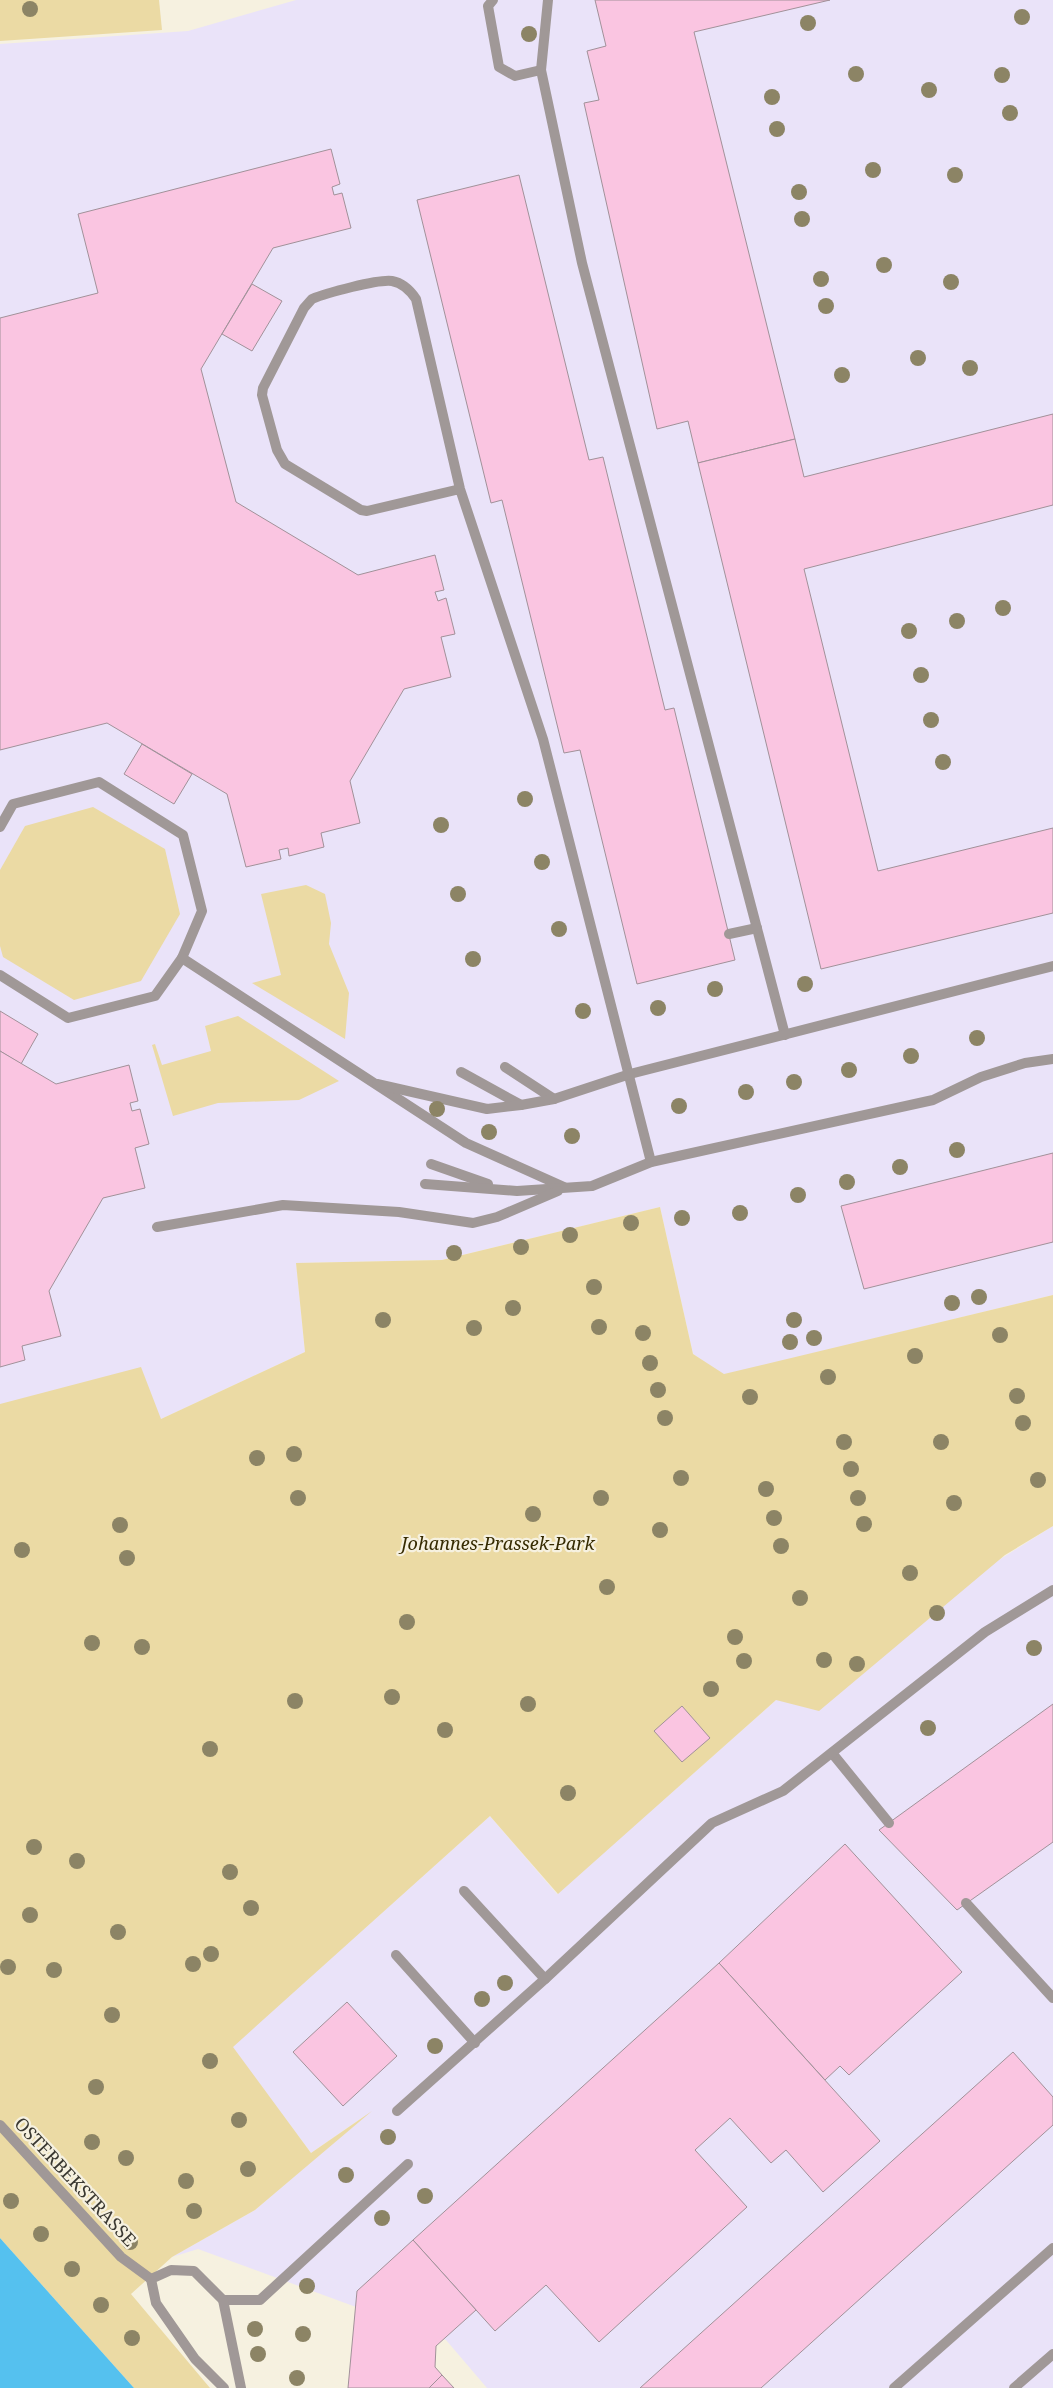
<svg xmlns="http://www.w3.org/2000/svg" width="1053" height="2388" viewBox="0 0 1053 2388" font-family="'Noto Serif',serif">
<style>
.commercial{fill:#eae3f9}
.green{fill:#ebdaa4}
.water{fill:#55c1ef}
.building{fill:#fac5e1;stroke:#a19199}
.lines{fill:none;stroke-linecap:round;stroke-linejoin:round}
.service{stroke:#a09897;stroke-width:10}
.minor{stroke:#a09897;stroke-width:10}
.tree{fill:#8c8465}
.labels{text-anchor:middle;stroke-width:4.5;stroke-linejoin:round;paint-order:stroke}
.park-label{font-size:18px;font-style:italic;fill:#362b01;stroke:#f6f1e0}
.street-label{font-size:18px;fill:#3a3831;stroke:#f6f1e0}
</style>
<rect width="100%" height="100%" fill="#f6f1e0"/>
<!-- commercial -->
<g class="commercial">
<polygon points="296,0 1053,0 1053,1295 724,1375 693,1354 660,1207 442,1260 296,1263 305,1352 159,1420 0,1453 0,44 188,31"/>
<polygon points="1053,1526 1053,2388 487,2388 446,2340 198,2249 172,2257 255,2210 366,2115 311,2153 232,2047 490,1816 557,1894 776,1700"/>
</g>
<!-- green -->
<g class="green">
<polygon points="0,0 159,0 162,30 0,41"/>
<polygon points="93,807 165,849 180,914 141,981 74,1000 3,957 0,946 0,870 25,826"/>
<polygon points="306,885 325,894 331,923 329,944 349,993 345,1039 252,983 281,975 261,894"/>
<polygon points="238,1016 339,1081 299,1100 218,1103 173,1116 152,1045 155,1044 162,1065 211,1051 205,1026"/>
<polygon points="660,1207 693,1354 724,1374 1053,1295 1053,1526 1005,1555 819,1711 776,1700 558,1894 490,1816 233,2047 311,2153 372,2111 255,2210 172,2257 131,2294 210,2388 134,2388 0,2238 0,1404 141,1367 161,1419 305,1352 296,1263 442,1260"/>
</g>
<!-- water -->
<polygon class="water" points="0,2238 134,2388 0,2388"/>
<!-- building -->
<g class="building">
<polygon points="595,0 830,0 694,32 795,439 698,463 688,421 657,429 584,103 599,100 587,51 606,46"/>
<polygon points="331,149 340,184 332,187 334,195 342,193 351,228 273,248 201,369 236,502 358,575 435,555 444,590 435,592 438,601 446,598 455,634 441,637 451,677 404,689 350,781 360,823 321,833 324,847 289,856 288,848 279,850 281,859 246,867 227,794 107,723 0,750 0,318 98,293 78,214"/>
<polygon points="519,175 589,460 603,457 665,710 674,708 735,960 637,984 580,750 564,753 502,500 491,503 417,200"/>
<polygon points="252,284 282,301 252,351 222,334"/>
<polygon points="1053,414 1053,505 804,569 878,871 1053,828 1053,913 821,969 698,463 795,439 804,477"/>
<polygon points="142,744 192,774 174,804 124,774"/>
<polygon points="0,1011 38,1034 21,1064 0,1051"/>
<polygon points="0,1051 56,1084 129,1065 138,1101 130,1103 132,1111 140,1109 149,1144 135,1148 145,1188 103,1198 49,1291 61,1336 22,1346 25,1360 0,1367"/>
<polygon points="1053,1153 1053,1242 864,1289 841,1206"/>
<polygon points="1053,1704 1053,1842 957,1910 879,1830"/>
<polygon points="682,1706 710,1738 682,1762 654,1731"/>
<polygon points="845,1844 962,1972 849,2075 840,2066 825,2080 719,1963"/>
<polygon points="719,1963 880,2141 823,2192 786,2150 771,2163 730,2118 695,2150 747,2207 599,2342 546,2285 495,2331 413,2240"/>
<polygon points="347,2002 397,2056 343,2106 293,2052"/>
<polygon points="1013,2052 1053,2097 1053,2125 761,2388 640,2388"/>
<polygon points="413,2240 476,2310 436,2346 435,2367 442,2375 429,2388 348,2388 357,2291"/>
<polygon points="442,2375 454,2388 429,2388"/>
</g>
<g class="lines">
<!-- service -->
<g class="service">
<polyline points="493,0 488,6 499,67 515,76 541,70"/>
<polyline points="548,0 541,70 582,263 785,1035"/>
<path d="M 460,489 L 367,511 L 361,510 L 285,464 L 277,450 L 262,395 L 263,388 L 304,308 L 312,299 C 326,293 378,279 392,281 C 403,283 410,290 416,299 L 460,489 L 543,739 L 651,1162"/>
<polyline points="0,827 13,804 99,782 183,835 202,911 182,958 155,996 68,1018 0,975"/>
<polyline points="729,934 757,928"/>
<polyline points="182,958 466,1143 564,1187"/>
<polyline points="505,1067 554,1099"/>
<polyline points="461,1072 521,1105"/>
<polyline points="377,1084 487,1109 521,1105 554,1099 630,1074 1053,966"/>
<polyline points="431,1164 488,1184"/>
<polyline points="425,1184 517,1191 592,1186 651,1162 933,1100 981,1077 1025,1063 1053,1059"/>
<polyline points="157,1227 283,1205 399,1212 473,1223 497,1217 558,1191"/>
<polyline points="832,1753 889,1823"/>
<polyline points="464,1891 545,1979"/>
<polyline points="966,1903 1053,1998"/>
<polyline points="396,1955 475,2043"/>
<polyline points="397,2111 545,1979 712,1823 783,1791 985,1632 1053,1590"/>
<polyline points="0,2125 121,2257 151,2279"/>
<polyline points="223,2300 260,2300 408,2164"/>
<polyline points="894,2388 1053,2248"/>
<polyline points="1014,2388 1053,2354"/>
</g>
<!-- minor -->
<polyline class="minor" points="224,2388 195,2359 156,2303 151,2279 171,2270 194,2271 223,2300 241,2388"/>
</g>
<!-- trees -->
<g class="tree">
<circle cx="30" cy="9" r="8"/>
<circle cx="1022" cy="17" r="8"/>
<circle cx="808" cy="23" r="8"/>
<circle cx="529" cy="34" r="8"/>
<circle cx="856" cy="74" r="8"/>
<circle cx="1002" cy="75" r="8"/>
<circle cx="929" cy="90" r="8"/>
<circle cx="772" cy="97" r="8"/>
<circle cx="1010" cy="113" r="8"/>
<circle cx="777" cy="129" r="8"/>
<circle cx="873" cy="170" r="8"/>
<circle cx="955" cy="175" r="8"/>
<circle cx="799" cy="192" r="8"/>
<circle cx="802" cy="219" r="8"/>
<circle cx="884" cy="265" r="8"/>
<circle cx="821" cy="279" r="8"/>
<circle cx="951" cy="282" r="8"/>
<circle cx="826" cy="306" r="8"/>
<circle cx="918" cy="358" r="8"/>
<circle cx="970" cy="368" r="8"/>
<circle cx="842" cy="375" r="8"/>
<circle cx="1003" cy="608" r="8"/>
<circle cx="957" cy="621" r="8"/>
<circle cx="909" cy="631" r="8"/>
<circle cx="921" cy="675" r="8"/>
<circle cx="931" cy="720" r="8"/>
<circle cx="943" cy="762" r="8"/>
<circle cx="525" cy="799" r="8"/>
<circle cx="441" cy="825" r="8"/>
<circle cx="542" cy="862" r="8"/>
<circle cx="458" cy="894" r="8"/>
<circle cx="559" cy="929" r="8"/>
<circle cx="473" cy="959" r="8"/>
<circle cx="805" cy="984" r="8"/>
<circle cx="715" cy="989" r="8"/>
<circle cx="658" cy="1008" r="8"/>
<circle cx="583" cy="1011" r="8"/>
<circle cx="977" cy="1038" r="8"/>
<circle cx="911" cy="1056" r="8"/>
<circle cx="849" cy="1070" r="8"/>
<circle cx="794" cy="1082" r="8"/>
<circle cx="746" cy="1092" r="8"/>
<circle cx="679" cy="1106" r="8"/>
<circle cx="437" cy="1109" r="8"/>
<circle cx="489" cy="1132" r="8"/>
<circle cx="572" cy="1136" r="8"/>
<circle cx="957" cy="1150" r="8"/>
<circle cx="900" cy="1167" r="8"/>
<circle cx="847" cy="1182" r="8"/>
<circle cx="798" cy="1195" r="8"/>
<circle cx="740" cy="1213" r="8"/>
<circle cx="682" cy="1218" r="8"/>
<circle cx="631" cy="1223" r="8"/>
<circle cx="570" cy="1235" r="8"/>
<circle cx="521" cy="1247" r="8"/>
<circle cx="454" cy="1253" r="8"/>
<circle cx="594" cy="1287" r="8"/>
<circle cx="979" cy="1297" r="8"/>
<circle cx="952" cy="1303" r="8"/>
<circle cx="513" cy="1308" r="8"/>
<circle cx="383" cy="1320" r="8"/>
<circle cx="794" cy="1320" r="8"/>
<circle cx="599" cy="1327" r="8"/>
<circle cx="474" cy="1328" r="8"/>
<circle cx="643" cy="1333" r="8"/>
<circle cx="1000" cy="1335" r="8"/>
<circle cx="814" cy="1338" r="8"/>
<circle cx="790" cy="1342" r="8"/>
<circle cx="915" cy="1356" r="8"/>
<circle cx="650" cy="1363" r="8"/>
<circle cx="828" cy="1377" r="8"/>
<circle cx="658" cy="1390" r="8"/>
<circle cx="1017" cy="1396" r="8"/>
<circle cx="750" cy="1397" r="8"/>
<circle cx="665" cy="1418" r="8"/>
<circle cx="1023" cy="1423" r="8"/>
<circle cx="844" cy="1442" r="8"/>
<circle cx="941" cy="1442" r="8"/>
<circle cx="294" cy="1454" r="8"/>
<circle cx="257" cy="1458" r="8"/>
<circle cx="851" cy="1469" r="8"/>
<circle cx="681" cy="1478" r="8"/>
<circle cx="1038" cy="1480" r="8"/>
<circle cx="766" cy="1489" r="8"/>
<circle cx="298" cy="1498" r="8"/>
<circle cx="601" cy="1498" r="8"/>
<circle cx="858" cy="1498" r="8"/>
<circle cx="954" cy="1503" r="8"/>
<circle cx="533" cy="1514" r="8"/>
<circle cx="774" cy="1518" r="8"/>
<circle cx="864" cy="1524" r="8"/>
<circle cx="120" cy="1525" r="8"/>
<circle cx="660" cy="1530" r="8"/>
<circle cx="781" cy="1546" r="8"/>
<circle cx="22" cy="1550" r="8"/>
<circle cx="127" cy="1558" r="8"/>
<circle cx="910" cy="1573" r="8"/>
<circle cx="607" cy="1587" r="8"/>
<circle cx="800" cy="1598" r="8"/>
<circle cx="937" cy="1613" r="8"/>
<circle cx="407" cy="1622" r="8"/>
<circle cx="735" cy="1637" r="8"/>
<circle cx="92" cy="1643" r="8"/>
<circle cx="142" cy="1647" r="8"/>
<circle cx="1034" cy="1648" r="8"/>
<circle cx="824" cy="1660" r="8"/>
<circle cx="744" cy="1661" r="8"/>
<circle cx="857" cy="1664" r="8"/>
<circle cx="711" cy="1689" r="8"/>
<circle cx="392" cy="1697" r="8"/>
<circle cx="295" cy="1701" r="8"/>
<circle cx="528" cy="1704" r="8"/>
<circle cx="928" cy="1728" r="8"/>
<circle cx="445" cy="1730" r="8"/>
<circle cx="210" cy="1749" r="8"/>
<circle cx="568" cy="1793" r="8"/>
<circle cx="34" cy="1847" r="8"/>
<circle cx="77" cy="1861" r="8"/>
<circle cx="230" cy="1872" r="8"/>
<circle cx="251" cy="1908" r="8"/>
<circle cx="30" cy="1915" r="8"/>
<circle cx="118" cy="1932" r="8"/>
<circle cx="211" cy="1954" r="8"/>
<circle cx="193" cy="1964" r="8"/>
<circle cx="8" cy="1967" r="8"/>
<circle cx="54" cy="1970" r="8"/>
<circle cx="505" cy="1983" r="8"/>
<circle cx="482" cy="1999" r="8"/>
<circle cx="112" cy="2015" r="8"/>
<circle cx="435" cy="2046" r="8"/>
<circle cx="210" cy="2061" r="8"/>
<circle cx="96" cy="2087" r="8"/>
<circle cx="239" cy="2120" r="8"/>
<circle cx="388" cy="2137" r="8"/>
<circle cx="92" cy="2142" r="8"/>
<circle cx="126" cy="2158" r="8"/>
<circle cx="248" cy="2169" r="8"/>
<circle cx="346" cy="2175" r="8"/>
<circle cx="186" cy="2181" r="8"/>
<circle cx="425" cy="2196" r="8"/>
<circle cx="11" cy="2201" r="8"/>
<circle cx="194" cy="2211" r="8"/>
<circle cx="382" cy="2218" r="8"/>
<circle cx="41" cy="2234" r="8"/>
<circle cx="130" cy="2242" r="8"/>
<circle cx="72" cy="2269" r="8"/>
<circle cx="307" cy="2286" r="8"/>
<circle cx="101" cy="2305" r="8"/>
<circle cx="255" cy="2329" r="8"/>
<circle cx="303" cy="2334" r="8"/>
<circle cx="132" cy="2338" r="8"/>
<circle cx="258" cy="2354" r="8"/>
<circle cx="297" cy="2378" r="8"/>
</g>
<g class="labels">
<!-- park labels -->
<g class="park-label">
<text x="498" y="1550">Johannes-Prassek-Park</text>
</g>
<!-- street labels -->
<g class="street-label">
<text transform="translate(75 2182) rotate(47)" y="6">OSTERBEKSTRASSE</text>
</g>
</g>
</svg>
